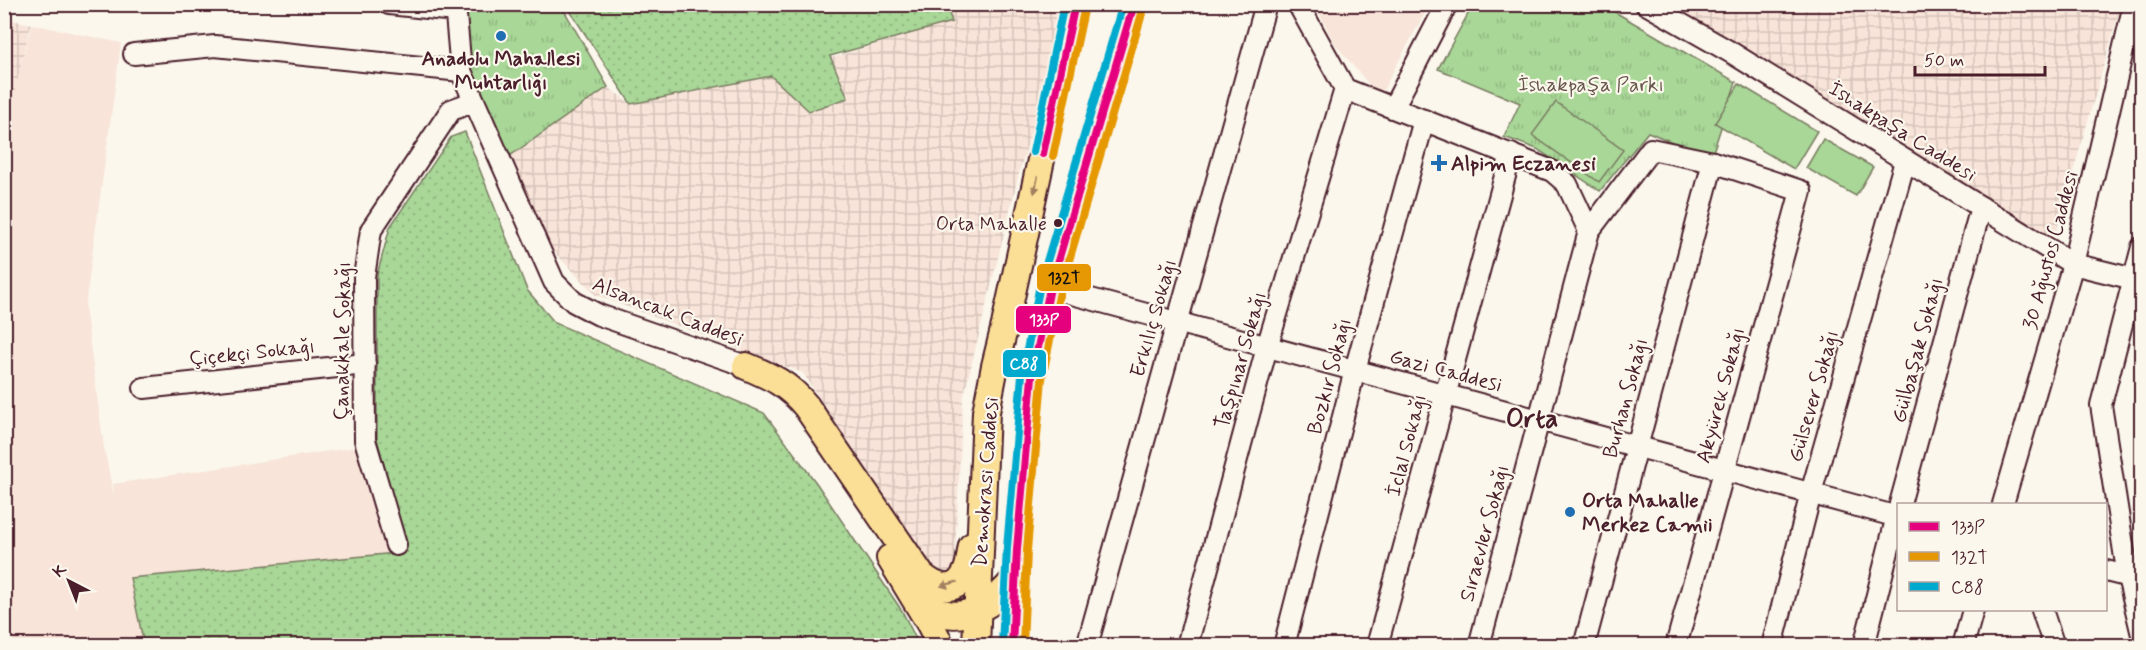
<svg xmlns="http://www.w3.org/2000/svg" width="2146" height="650" viewBox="0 0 2146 650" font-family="Mynerve,sans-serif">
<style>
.built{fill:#f8e4d9}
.industrial{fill:url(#industrial-grid)}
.grass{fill:url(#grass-dots);stroke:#797b61;stroke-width:1.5}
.park{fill:url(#park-tufts);stroke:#797b61;stroke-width:1.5}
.pitch{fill:#a8d797;stroke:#797b61;stroke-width:1.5}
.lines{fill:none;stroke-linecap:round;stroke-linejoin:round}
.minor-casing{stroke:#4a1f2b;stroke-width:24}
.major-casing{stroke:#4a1f2b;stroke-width:30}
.minor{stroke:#fbf7ec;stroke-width:20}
.major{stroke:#fbdf96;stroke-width:26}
.bus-1-casing{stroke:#fbf7ec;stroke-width:12}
.bus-2-casing{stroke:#fbf7ec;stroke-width:12}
.bus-3-casing{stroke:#fbf7ec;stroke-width:12}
.bus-1{stroke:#e5007d;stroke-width:8}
.bus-2{stroke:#e69804;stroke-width:8}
.bus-3{stroke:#00a9ce;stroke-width:8}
.oneway{fill:#a27f60}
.poi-dot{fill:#1f6fb2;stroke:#fbf7ec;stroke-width:2}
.bus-dot{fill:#4a1f2b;stroke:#fbf7ec;stroke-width:2}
.labels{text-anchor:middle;stroke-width:4.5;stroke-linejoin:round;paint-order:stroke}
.bus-label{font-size:20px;fill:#4a1f2b;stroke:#fbf7ec;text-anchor:end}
.poi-label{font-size:21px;font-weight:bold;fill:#4a1f2b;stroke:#fbf7ec;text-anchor:start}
.park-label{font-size:21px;fill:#66564b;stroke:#fbf7ec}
.street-label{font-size:21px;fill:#4a1f2b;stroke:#fbf7ec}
.district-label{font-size:27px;font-weight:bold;fill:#4a1f2b;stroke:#fbf7ec}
.line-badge{stroke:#fbf7ec;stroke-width:2}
.badge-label{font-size:16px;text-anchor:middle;font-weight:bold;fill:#fff}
.pale-badge-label{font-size:16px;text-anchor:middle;font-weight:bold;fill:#111}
</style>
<defs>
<pattern id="industrial-grid" width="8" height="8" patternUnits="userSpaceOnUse" patternTransform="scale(1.5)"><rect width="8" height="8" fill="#f8e4d9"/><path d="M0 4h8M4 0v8" fill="none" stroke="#d6c3ba"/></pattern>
<pattern id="grass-dots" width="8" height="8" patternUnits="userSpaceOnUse" patternTransform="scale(1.5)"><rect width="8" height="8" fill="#a8d797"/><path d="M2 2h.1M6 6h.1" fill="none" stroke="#92b882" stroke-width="1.8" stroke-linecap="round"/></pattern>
<pattern id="park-tufts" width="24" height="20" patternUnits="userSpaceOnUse" patternTransform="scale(1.5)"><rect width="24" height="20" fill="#a8d797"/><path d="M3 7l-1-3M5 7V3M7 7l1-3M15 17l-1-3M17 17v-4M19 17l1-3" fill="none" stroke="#92b882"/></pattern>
</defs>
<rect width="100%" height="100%" fill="#fbf7ec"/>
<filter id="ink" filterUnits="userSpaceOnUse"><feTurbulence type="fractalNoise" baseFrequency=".0167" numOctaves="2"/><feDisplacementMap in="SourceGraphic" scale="12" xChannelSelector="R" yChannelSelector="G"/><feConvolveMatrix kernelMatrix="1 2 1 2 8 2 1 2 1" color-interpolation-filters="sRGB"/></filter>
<g filter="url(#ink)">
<!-- built -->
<g class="built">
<polygon points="1315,5 1429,5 1382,92 1371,87 1335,44"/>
<polygon points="32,24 121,43 85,307 104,448 114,497 113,484 356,447 388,554 144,645 5,645 4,128"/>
</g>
<!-- industrial -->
<g class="industrial">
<polygon points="946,5 1061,5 1040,102 1019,173 963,399 954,574 934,575 803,373 596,295 549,247 504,160 608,87 631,104 771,76 951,22"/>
<polygon points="1660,5 2121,5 2054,239"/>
<polygon points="5,7 7,19 31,24 5,131"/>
</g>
<!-- grass -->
<g class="grass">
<polygon points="946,4 952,22 830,56 848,98 809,111 771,76 631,104 566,5"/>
<polygon points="465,132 527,290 555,323 764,413 817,484 902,611 919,645 144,645 130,578 407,552 377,439 377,275 390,227 451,137"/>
</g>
<!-- park -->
<g class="park">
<polygon points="1601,4 1736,82 1711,158 1648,132 1600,191 1537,149 1504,137 1520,103 1438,69 1473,5"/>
<polygon points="464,5 561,5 608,87 504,160 470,66"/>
</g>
<!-- pitch -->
<g class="pitch">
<polygon points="1739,84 1817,131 1794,169 1715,123"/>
<polygon points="1556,102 1623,150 1599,182 1532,135"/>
<polygon points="1823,139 1873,167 1856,196 1806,168"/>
</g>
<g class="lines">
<defs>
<g id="minor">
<polyline points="389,4 455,11"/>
<polyline points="455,4 461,71 554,282 574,302 599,315 746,366"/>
<polyline points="1298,4 1345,89 1552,171 1567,184 1589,231"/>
<polyline points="1646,4 1732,53 2073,264 2142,281"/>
<polyline points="134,54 215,46 461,71"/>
<polyline points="1393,108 1447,4"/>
<polyline points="2142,247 2101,405 2128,577 2142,635"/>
<polyline points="1050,288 1898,517"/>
<polyline points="144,388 365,364"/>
<polyline points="1900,504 1981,207"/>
<polyline points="2003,504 2073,264 2134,4"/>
<polyline points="396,545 365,440 364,277 371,230 451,110 473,102"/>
<polyline points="2106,571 2138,579"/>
<polyline points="2042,610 2054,646"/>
<polyline points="1087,646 1266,4"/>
<polyline points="1187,646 1267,347 1345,89"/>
<polyline points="1284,646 1355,370 1424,120"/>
<polyline points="1377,646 1511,154"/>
<polyline points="1479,646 1589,231 1651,149 1713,162 1801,191 1676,646"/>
<polyline points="1584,646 1713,162"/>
<polyline points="1772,646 1811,493 1905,161"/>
<polyline points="1864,646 1898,512"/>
<polyline points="1963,646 1973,610"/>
</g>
<g id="major">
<path d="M 746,366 C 772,377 788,384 806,406 L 921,575 C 937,589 957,595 967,570 C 970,563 970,554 972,546"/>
<polyline points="890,558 930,624 941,646"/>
<path d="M 916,594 C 921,598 925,603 930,607 C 961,628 998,602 1016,577"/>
<polyline points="976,646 986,412 995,366 1005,325 1075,4"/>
<polyline points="1012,646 1017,549 1032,377 1050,288 1134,4"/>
</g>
</defs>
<!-- minor casing -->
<use href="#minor" class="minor-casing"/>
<!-- major casing -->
<use href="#major" class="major-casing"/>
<!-- minor -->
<use href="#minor" class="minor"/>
<!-- major -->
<use href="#major" class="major"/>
<defs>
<g id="bus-1">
<polyline points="1043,154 1075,4"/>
<polyline points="1012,646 1017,549 1032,377 1050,288 1134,4"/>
</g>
<g id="bus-2">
<polyline points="1053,156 1085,6"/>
<polyline points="1023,646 1027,550 1042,379 1060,291 1144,7"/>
</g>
<g id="bus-3">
<polyline points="1033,152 1064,4"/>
<polyline points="1002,645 1007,548 1022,375 1040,285 1123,4"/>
</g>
</defs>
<!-- bus-1 casing -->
<use href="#bus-1" class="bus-1-casing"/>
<!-- bus-2 casing -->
<use href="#bus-2" class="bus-2-casing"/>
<!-- bus-3 casing -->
<use href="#bus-3" class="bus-3-casing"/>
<!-- bus-1 -->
<use href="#bus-1" class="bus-1"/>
<!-- bus-2 -->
<use href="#bus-2" class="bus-2"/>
<!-- bus-3 -->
<use href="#bus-3" class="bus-3"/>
</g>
<!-- one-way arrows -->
<defs><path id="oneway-solid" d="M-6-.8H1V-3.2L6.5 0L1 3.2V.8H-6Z" transform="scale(1.5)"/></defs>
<g class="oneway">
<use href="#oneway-solid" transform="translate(1036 185) rotate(102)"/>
<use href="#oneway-solid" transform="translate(949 584) rotate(165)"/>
</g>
</g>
<!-- markers -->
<g class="poi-dot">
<circle cx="501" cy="36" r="6"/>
<path d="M1436 154h6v6h6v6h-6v6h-6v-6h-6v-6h6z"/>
<circle cx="1570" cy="512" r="6"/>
</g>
<circle class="bus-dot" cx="1058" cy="223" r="5"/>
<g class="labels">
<!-- bus labels -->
<g class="bus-label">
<text x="1047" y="230">Orta Mahalle</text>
</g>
<!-- poi labels -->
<g class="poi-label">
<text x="501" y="65" text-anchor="middle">Anadolu Mahallesi<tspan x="501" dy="24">Muhtarlığı</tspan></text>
<text x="1451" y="170">Alpim Eczanesi</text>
<text x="1582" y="507">Orta Mahalle<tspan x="1582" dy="24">Merkez Camii</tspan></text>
</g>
<!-- park labels -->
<g class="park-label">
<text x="1591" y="91">İshakpaşa Parkı</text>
</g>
<!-- street labels -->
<g class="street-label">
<text transform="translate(1903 131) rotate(32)" y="7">İshakpaşa Caddesi</text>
<text transform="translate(2050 250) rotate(-75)" y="7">30 Ağustos Caddesi</text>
<text transform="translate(668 311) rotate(21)" y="7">Alsancak Caddesi</text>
<text transform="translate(1153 318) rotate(-74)" y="7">Erkılıç Sokağı</text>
<text transform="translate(342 341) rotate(-89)" y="7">Çanakkale Sokağı</text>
<text transform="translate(1917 350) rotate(-75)" y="7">Gülbaşak Sokağı</text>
<text transform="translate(252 352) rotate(-6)" y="7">Çiçekçi Sokağı</text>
<text transform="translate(1240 360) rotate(-74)" y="7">Taşpınar Sokağı</text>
<text transform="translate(1446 370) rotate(15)" y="7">Gazi Caddesi</text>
<text transform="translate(1329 376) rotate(-75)" y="7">Bozkır Sokağı</text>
<text transform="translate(1720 395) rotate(-75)" y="7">Akyürek Sokağı</text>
<text transform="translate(1813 396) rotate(-74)" y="7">Gülsever Sokağı</text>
<text transform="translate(1625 398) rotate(-75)" y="7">Burhan Sokağı</text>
<text transform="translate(1406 445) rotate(-75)" y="7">İclal Sokağı</text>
<text transform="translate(985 482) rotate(-86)" y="7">Demokrasi Caddesi</text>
<text transform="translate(1484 533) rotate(-75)" y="7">Sıraevler Sokağı</text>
</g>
<!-- district labels -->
<g class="district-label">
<text x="1532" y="427">Orta</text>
</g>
</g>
<g class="line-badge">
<rect x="1036" y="263" width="56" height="29" rx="6" fill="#e69804"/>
<rect x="1015" y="305" width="57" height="29" rx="6" fill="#e5007d"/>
<rect x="1002" y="349" width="45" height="29" rx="6" fill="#00a9ce"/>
</g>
<g class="badge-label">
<text x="1044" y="325">133P</text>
<text x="1024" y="369">C88</text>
</g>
<g class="pale-badge-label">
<text x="1064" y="283">132T</text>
</g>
<!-- margin -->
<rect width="2146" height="650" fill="none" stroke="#fbf7ec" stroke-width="24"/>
<rect x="12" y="12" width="2122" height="626" fill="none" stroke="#4a1f2b" stroke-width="2" filter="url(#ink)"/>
<!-- legend -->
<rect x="1897" y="503" width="210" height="108" fill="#fbf7ec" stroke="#b4a19f" stroke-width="1.5"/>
<rect x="1909" y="522" width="30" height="9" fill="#e5007d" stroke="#b4a19f" stroke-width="1.5"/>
<text x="1951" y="533" font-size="18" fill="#4a1f2b">133P</text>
<rect x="1909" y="552" width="30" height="9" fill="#e69804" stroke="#b4a19f" stroke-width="1.5"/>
<text x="1951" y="563" font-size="18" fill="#4a1f2b">132T</text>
<rect x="1909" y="582" width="30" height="9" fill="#00a9ce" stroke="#b4a19f" stroke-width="1.5"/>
<text x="1951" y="593" font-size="18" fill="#4a1f2b">C88</text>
<!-- north arrow -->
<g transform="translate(69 581) rotate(318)" stroke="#fbf7ec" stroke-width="4.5" paint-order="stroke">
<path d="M0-4.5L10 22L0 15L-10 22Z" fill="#4a1f2b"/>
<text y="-9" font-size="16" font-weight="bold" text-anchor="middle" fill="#4a1f2b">K</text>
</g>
<!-- scale -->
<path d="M1915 66v9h130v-9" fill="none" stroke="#4a1f2b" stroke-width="3"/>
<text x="1924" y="66" font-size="18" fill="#4a1f2b" stroke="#fbf7ec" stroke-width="4.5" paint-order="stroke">50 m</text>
</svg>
